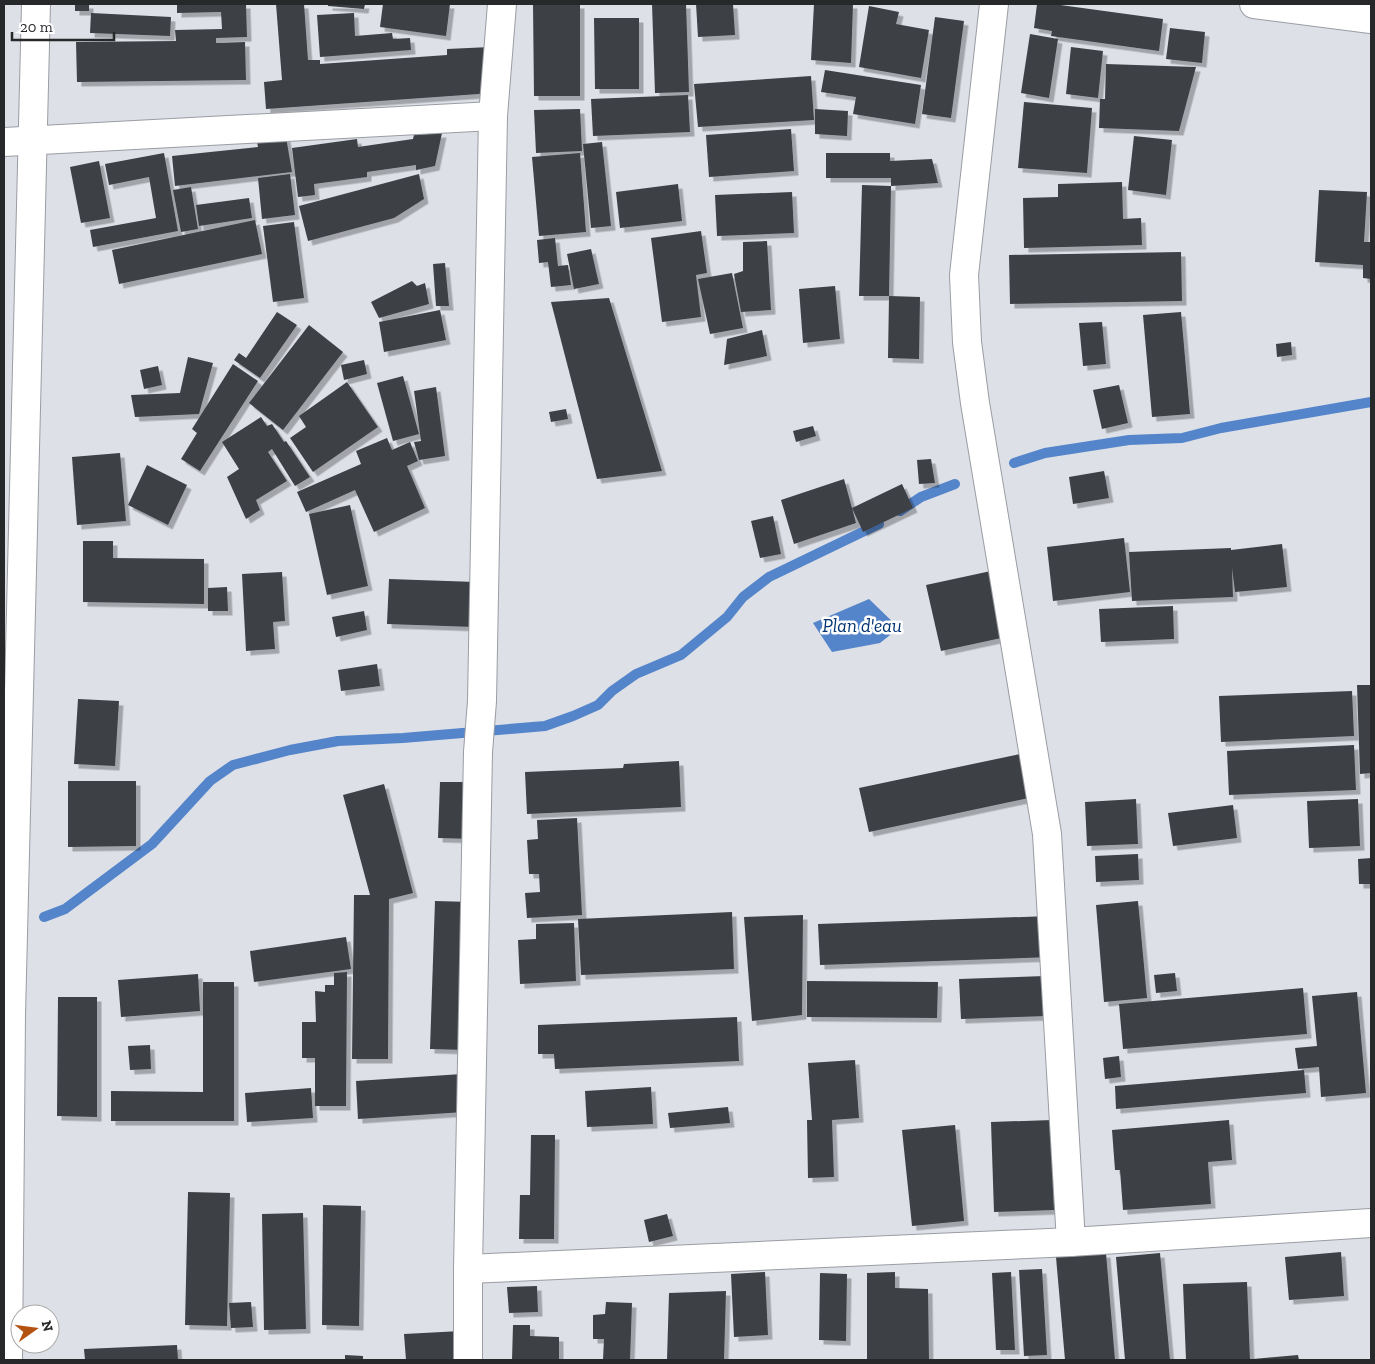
<svg xmlns="http://www.w3.org/2000/svg" width="1375" height="1364" viewBox="0 0 1375 1364" font-family="'Zilla Slab',serif">
<style>
.water{fill:#5484ca}
.lines{fill:none;stroke-linecap:round;stroke-linejoin:round}
.stream{stroke:#5484ca;stroke-width:10}
.building{fill:#3d4045;filter:url(#shadow)}
.minor-casing{stroke:#9a9da3;stroke-width:30}
.minor{stroke:#fff;stroke-width:28}
.labels{text-anchor:middle;stroke-width:5;stroke-linejoin:round;paint-order:stroke}
.water-label{font-size:19px;font-style:italic;fill:#023473;stroke:#fff}
</style>
<defs>
<filter id="shadow"><feDropShadow dx="4.5" dy="4.5" stdDeviation="0" flood-color="#0004"/></filter>
</defs>
<rect width="100%" height="100%" fill="#dde0e6"/>
<!-- water -->
<polygon class="water" points="869,599 899,628 880,643 832,652 813,623"/>
<g class="lines">
<!-- stream -->
<g class="stream">
<polyline points="1014,463 1045,453 1129,440 1182,438 1221,428 1371,402"/>
<polyline points="900,511 921,497 955,484"/>
<polyline points="44,917 65,909 152,844 210,781 233,765 290,750 338,741 403,738 545,726 573,716 598,705 612,691 636,674 681,655 727,617 743,597 769,577 879,524"/>
</g>
</g>
<!-- building -->
<g class="building">
<rect x="75" y="4" width="14" height="7"/>
<polygon points="177,4 246,4 247,37 216,38 216,43 245,42 246,80 77,82 76,42 176,41 175,30 222,29 221,12 177,13"/>
<polygon points="276,4 304,4 308,60 320,60 320,64 447,55 447,49 490,47 493,93 266,109 264,82 282,80"/>
<polygon points="328,4 365,4 364,9 328,6"/>
<polygon points="383,4 450,4 446,36 380,27"/>
<polygon points="533,4 580,4 580,96 534,96"/>
<polygon points="652,4 686,4 689,92 655,93"/>
<polygon points="696,4 733,4 735,35 698,37"/>
<polygon points="814,4 853,4 851,63 811,60"/>
<polygon points="1037,4 1053,4 1163,19 1159,51 1051,36 1052,31 1034,28"/>
<polygon points="869,6 899,12 896,24 929,30 921,78 859,67"/>
<polygon points="91,13 171,17 170,36 90,33"/>
<polygon points="354,13 355,36 392,33 393,39 410,38 411,50 320,57 317,15"/>
<polygon points="935,17 964,21 951,118 922,114"/>
<polygon points="594,18 639,18 639,89 595,89"/>
<polygon points="1170,28 1205,32 1202,63 1166,59"/>
<polygon points="1030,34 1058,39 1049,98 1021,93"/>
<polygon points="1071,47 1103,51 1098,98 1066,94"/>
<polygon points="1106,64 1196,67 1179,131 1099,128 1100,99 1105,99"/>
<polygon points="825,70 921,85 915,124 853,114 856,97 821,92"/>
<polygon points="811,76 814,120 698,127 694,84"/>
<polygon points="688,95 690,132 593,136 591,99"/>
<polygon points="1024,102 1092,108 1087,173 1018,168"/>
<polygon points="580,109 582,151 536,153 534,110"/>
<polygon points="815,109 848,111 847,136 815,134"/>
<polygon points="791,129 794,171 709,177 706,135"/>
<polygon points="442,133 435,166 416,170 416,165 367,172 367,177 314,184 315,195 298,197 292,148 357,139 358,147 413,139 414,135"/>
<polygon points="1134,136 1172,140 1166,195 1128,190"/>
<polygon points="286,137 292,172 175,186 172,156 258,147 257,142"/>
<polygon points="602,142 611,226 591,228 583,144"/>
<polygon points="164,153 178,231 93,247 90,230 156,218 149,177 109,185 105,164"/>
<polygon points="580,153 586,232 539,236 532,157"/>
<polygon points="826,153 890,153 890,161 932,159 938,183 891,186 891,178 826,178"/>
<polygon points="99,161 110,218 81,223 70,167"/>
<polygon points="290,174 295,215 262,219 258,178"/>
<polygon points="419,174 424,199 394,218 308,241 299,206"/>
<polygon points="1122,182 1123,219 1141,218 1142,245 1024,248 1023,198 1058,197 1058,184"/>
<polygon points="678,184 682,221 620,228 616,192"/>
<polygon points="862,185 891,186 889,296 920,297 919,359 888,358 889,296 859,296"/>
<polygon points="191,187 198,229 181,232 173,190"/>
<polygon points="1319,190 1367,192 1364,242 1371,242 1371,279 1363,278 1363,265 1315,262"/>
<polygon points="792,192 794,233 717,236 715,195"/>
<polygon points="249,198 252,218 199,226 196,205"/>
<polygon points="255,220 262,254 119,284 112,250"/>
<polygon points="294,222 304,298 273,302 263,226"/>
<polygon points="701,231 707,273 696,275 701,317 662,322 651,238"/>
<polygon points="555,238 558,266 568,265 571,285 551,287 548,262 539,263 537,240"/>
<polygon points="767,241 771,310 741,312 734,274 743,271 743,242"/>
<polygon points="591,249 599,284 574,289 567,254"/>
<polygon points="1181,252 1182,301 1010,304 1009,255"/>
<polygon points="445,263 449,306 436,306 433,264"/>
<polygon points="732,273 743,328 710,334 698,279"/>
<polygon points="412,281 417,286 425,283 429,304 379,318 371,302"/>
<polygon points="835,286 840,339 803,343 799,289"/>
<polygon points="609,298 662,471 597,479 551,302"/>
<polygon points="440,310 446,340 384,352 379,322"/>
<polygon points="277,312 297,325 260,378 234,360 239,353 246,358"/>
<polygon points="1181,312 1190,414 1152,417 1143,315"/>
<polygon points="1102,322 1106,364 1083,366 1079,323"/>
<polygon points="309,325 343,352 283,430 249,403"/>
<polygon points="762,330 767,356 724,365 727,339"/>
<polygon points="1291,342 1292,355 1277,357 1276,344"/>
<polygon points="188,357 213,363 199,414 135,417 131,395 180,393"/>
<polygon points="364,360 367,374 344,380 341,365"/>
<polygon points="233,364 258,381 200,471 181,459 197,433 192,429"/>
<polygon points="158,366 162,385 144,389 140,370"/>
<polygon points="403,376 419,434 393,441 377,383"/>
<polygon points="347,382 378,427 313,472 290,438 306,427 299,416"/>
<polygon points="1119,385 1128,423 1102,429 1093,390"/>
<polygon points="436,387 445,456 419,460 414,442 421,441 414,391"/>
<polygon points="566,409 568,419 551,422 549,412"/>
<polygon points="261,417 267,426 272,424 284,442 286,441 310,477 295,486 272,449 268,452 287,481 256,500 260,510 246,519 227,477 239,469 222,442"/>
<polygon points="813,426 816,436 796,442 793,431"/>
<polygon points="387,438 392,450 410,442 418,461 407,466 425,508 374,532 355,490 306,512 297,492 361,464 356,451"/>
<polygon points="120,453 126,521 77,525 72,457"/>
<polygon points="931,459 935,483 919,484 917,460"/>
<polygon points="147,465 187,485 168,525 128,505"/>
<polygon points="1104,471 1109,498 1073,504 1069,477"/>
<polygon points="844,479 852,508 902,484 913,508 863,532 852,508 856,523 794,544 781,500"/>
<polygon points="350,505 368,586 327,595 309,514"/>
<polygon points="773,516 781,554 760,558 751,521"/>
<polygon points="1124,538 1130,592 1053,601 1047,547"/>
<polygon points="83,541 113,541 113,558 204,559 204,604 83,602"/>
<polygon points="1282,544 1287,587 1235,592 1232,568 1233,597 1132,601 1129,552 1231,548 1231,550"/>
<polygon points="991,571 1006,637 941,651 926,585"/>
<polygon points="282,572 285,621 273,622 275,649 246,651 242,574"/>
<polygon points="389,579 476,582 474,627 387,624"/>
<polygon points="227,587 228,611 208,611 208,588"/>
<polygon points="1173,606 1174,639 1101,642 1099,609"/>
<polygon points="364,611 367,630 336,637 332,617"/>
<polygon points="377,664 380,686 341,691 338,670"/>
<polygon points="1357,685 1371,685 1371,773 1360,774"/>
<polygon points="1352,691 1354,736 1221,742 1219,696"/>
<polygon points="78,699 119,701 115,766 74,764"/>
<polygon points="1354,745 1356,790 1229,795 1227,751"/>
<polygon points="1020,754 1029,798 869,832 859,788"/>
<polygon points="679,761 681,807 527,814 525,772 623,768 624,764"/>
<polygon points="68,781 136,781 136,846 68,847"/>
<polygon points="440,782 476,782 475,839 438,838"/>
<polygon points="384,784 413,893 389,899 388,1059 352,1059 354,895 370,895 343,795"/>
<polygon points="1136,799 1138,844 1087,846 1085,802"/>
<polygon points="1358,799 1360,846 1309,848 1307,801"/>
<polygon points="1233,805 1237,838 1173,846 1168,813"/>
<polygon points="577,818 582,915 527,918 525,893 540,892 539,874 529,874 527,840 538,839 537,820"/>
<polygon points="1138,854 1139,880 1096,882 1095,856"/>
<polygon points="1371,858 1371,884 1359,884 1358,859"/>
<polygon points="435,901 471,902 466,1050 430,1049"/>
<polygon points="1138,901 1147,998 1104,1002 1096,905"/>
<polygon points="732,912 734,969 581,975 578,919"/>
<polygon points="803,915 802,1015 752,1021 744,917"/>
<polygon points="1050,916 1052,957 820,965 818,924"/>
<polygon points="574,923 576,981 520,984 518,940 536,939 536,924"/>
<polygon points="346,937 351,969 254,982 250,951"/>
<polygon points="347,972 346,1106 315,1106 315,1058 302,1058 302,1022 316,1022 315,991 325,992 325,985 334,985 334,973"/>
<polygon points="1175,973 1177,991 1156,993 1154,975"/>
<polygon points="198,974 200,1011 121,1017 118,980"/>
<polygon points="1045,976 1047,1016 961,1019 959,979"/>
<polygon points="807,981 938,982 937,1018 807,1017"/>
<polygon points="203,982 234,982 234,1121 111,1121 111,1091 203,1092"/>
<polygon points="1303,988 1307,1034 1123,1049 1119,1004"/>
<polygon points="1357,992 1366,1093 1321,1097 1319,1067 1298,1069 1295,1048 1317,1046 1312,996"/>
<polygon points="58,997 97,997 97,1117 57,1116"/>
<polygon points="737,1017 739,1061 555,1069 554,1054 538,1054 538,1025"/>
<polygon points="150,1045 151,1069 130,1070 128,1046"/>
<polygon points="1119,1056 1121,1077 1105,1079 1103,1058"/>
<polygon points="855,1060 859,1118 832,1120 834,1177 808,1178 807,1120 812,1120 808,1063"/>
<polygon points="1304,1070 1306,1093 1116,1109 1115,1086"/>
<polygon points="462,1074 464,1112 358,1119 356,1081"/>
<polygon points="651,1087 653,1124 587,1127 585,1091"/>
<polygon points="311,1088 313,1118 247,1122 245,1093"/>
<polygon points="728,1107 730,1123 670,1128 668,1113"/>
<polygon points="1052,1120 1054,1210 994,1212 991,1122"/>
<polygon points="1229,1120 1232,1160 1208,1162 1211,1204 1123,1210 1120,1170 1115,1170 1112,1130"/>
<polygon points="955,1125 964,1221 912,1226 902,1130"/>
<polygon points="531,1135 555,1135 554,1239 519,1239 520,1195 530,1195"/>
<polygon points="188,1192 230,1193 227,1326 185,1325"/>
<polygon points="323,1205 361,1206 359,1326 322,1325"/>
<polygon points="303,1213 306,1329 264,1330 262,1214"/>
<polygon points="667,1214 673,1236 649,1242 644,1220"/>
<polygon points="1341,1252 1344,1296 1289,1300 1285,1257"/>
<polygon points="1106,1253 1115,1360 1065,1360 1056,1257"/>
<polygon points="1160,1253 1170,1360 1125,1360 1116,1257"/>
<polygon points="1042,1269 1047,1355 1024,1356 1019,1270"/>
<polygon points="765,1272 768,1335 734,1337 731,1274"/>
<polygon points="895,1272 895,1288 928,1289 929,1360 867,1360 867,1273"/>
<polygon points="1011,1272 1015,1350 996,1350 992,1273"/>
<polygon points="820,1273 847,1274 846,1341 819,1340"/>
<polygon points="1247,1282 1250,1360 1186,1360 1183,1284"/>
<polygon points="537,1286 538,1312 509,1313 507,1287"/>
<polygon points="726,1291 724,1360 667,1360 669,1293"/>
<polygon points="251,1302 253,1327 231,1328 229,1303"/>
<polygon points="606,1302 632,1303 630,1360 603,1360 604,1339 593,1339 593,1315 605,1314"/>
<polygon points="513,1325 530,1325 530,1336 559,1337 559,1360 512,1360"/>
<polygon points="461,1331 462,1360 406,1360 404,1334"/>
<polygon points="177,1345 178,1360 85,1360 84,1349"/>
<polygon points="345,1355 363,1356 363,1360 345,1360"/>
<polygon points="1298,1355 1299,1360 1253,1360 1253,1359"/>
</g>
<g class="lines">
<defs>
<g id="minor">
<polyline points="994,4 964,275 967,342 975,403 1047,834 1071,1242"/>
<polyline points="1254,4 1371,19"/>
<polyline points="4,142 493,116"/>
<polyline points="468,1269 1071,1242 1371,1223"/>
<polyline points="8,1360 11,1015 36,4"/>
<polyline points="468,1360 468,1269 478,752 482,701 493,116 502,4"/>
</g>
</defs>
<!-- minor casing -->
<use href="#minor" class="minor-casing"/>
<!-- minor -->
<use href="#minor" class="minor"/>
</g>
<g class="labels">
<!-- water labels -->
<g class="water-label">
<text x="862" y="632">Plan d'eau</text>
</g>
</g>
<!-- border -->
<rect width="1375" height="1364" fill="none" stroke="#27282a" stroke-width="10"/>
<!-- north arrow -->
<g transform="translate(35 1329) rotate(76)"><circle r="24" fill="#ffffff" stroke="#a9a9aa"/>
<path d="M0-4L9 19L0 12L-9 19Z" fill="#b45212"/>
<text y="-8" font-size="14" font-weight="bold" text-anchor="middle" fill="#27282a">N</text>
</g>
<!-- scale -->
<path d="M12 32v8h102v-8" fill="none" stroke="#27282a" stroke-width="2.5"/>
<text x="20" y="32" font-size="15" fill="#27282a" stroke="#ffffff" stroke-width="4" paint-order="stroke">20 m</text>
</svg>
